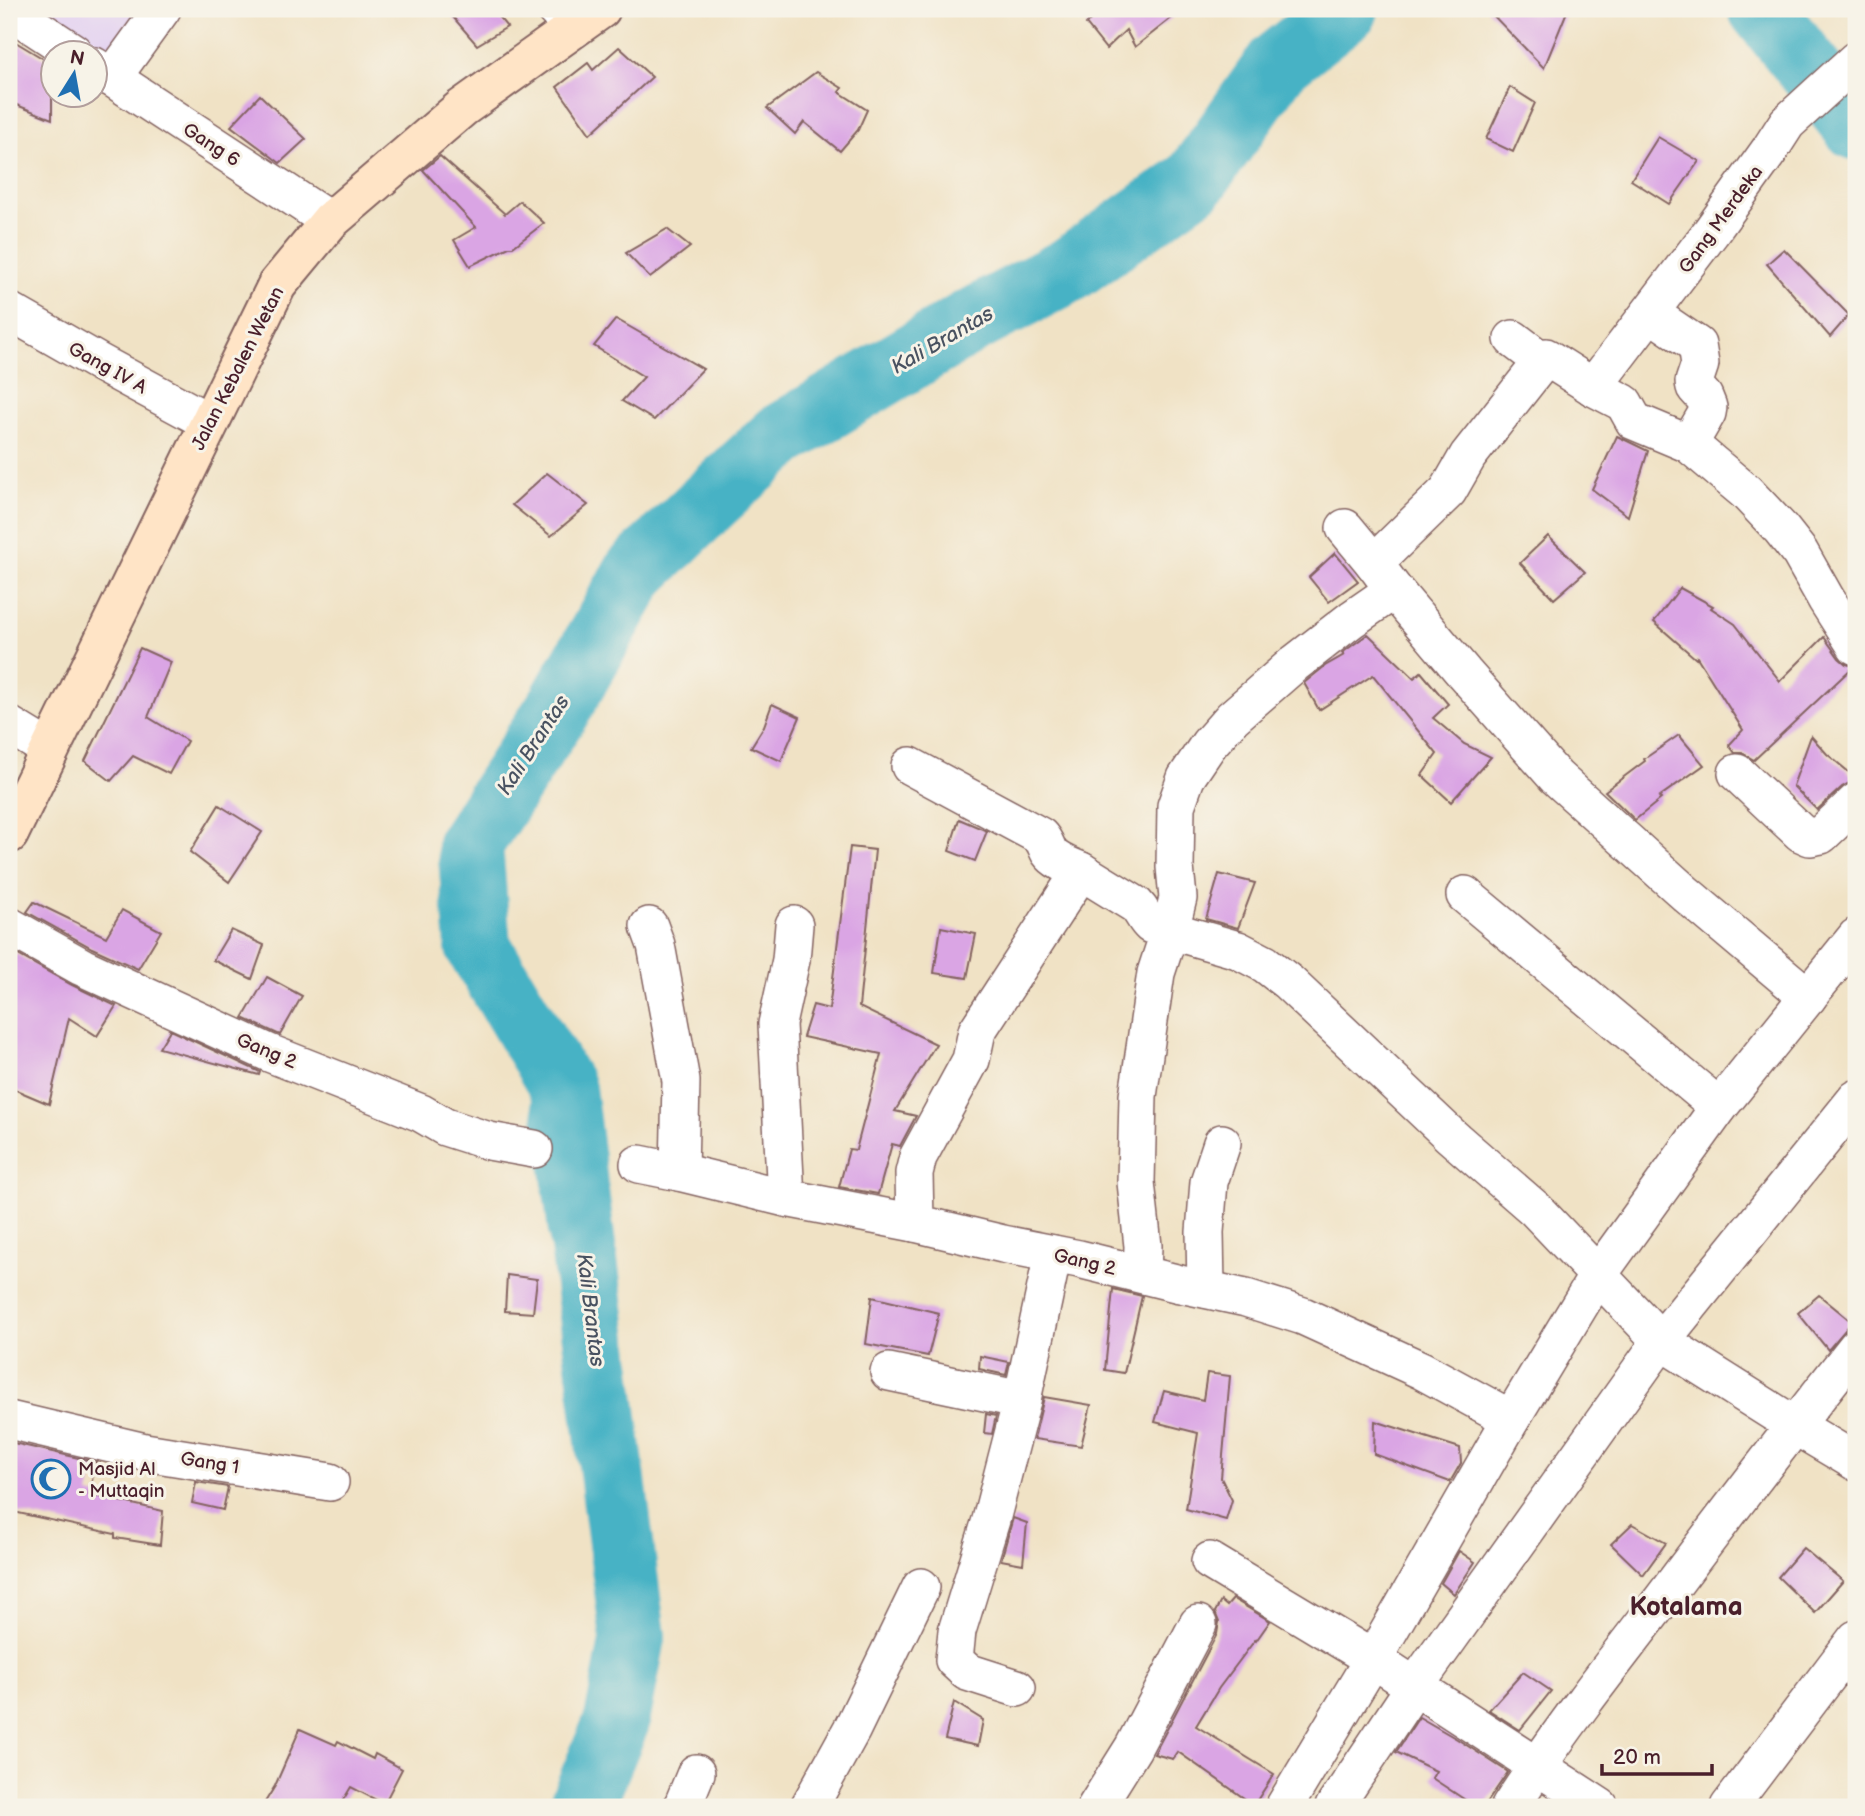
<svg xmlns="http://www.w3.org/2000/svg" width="1865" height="1816" viewBox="0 0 1865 1816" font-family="'Balsamiq Sans',sans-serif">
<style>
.built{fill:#e4d3f1}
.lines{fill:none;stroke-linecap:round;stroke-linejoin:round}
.river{stroke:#47b2c5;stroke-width:66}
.building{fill:#daa5e4}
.minor-casing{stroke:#846361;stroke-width:40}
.secondary-casing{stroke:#846361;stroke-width:42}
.minor{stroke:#fff;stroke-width:37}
.secondary{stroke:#ffe4c6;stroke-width:38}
.labels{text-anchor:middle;stroke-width:6;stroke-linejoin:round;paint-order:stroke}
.street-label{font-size:19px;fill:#4a1f2b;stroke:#f7f3e8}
.poi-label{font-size:19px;fill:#4a1f2b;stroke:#f7f3e8;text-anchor:start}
.water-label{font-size:21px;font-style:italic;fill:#495261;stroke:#f7f3e8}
.district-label{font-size:26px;font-weight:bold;fill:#4a1f2b;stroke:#f7f3e8}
</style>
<rect width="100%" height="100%" fill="#f7f3e8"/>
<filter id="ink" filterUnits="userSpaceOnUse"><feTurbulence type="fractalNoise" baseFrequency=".0143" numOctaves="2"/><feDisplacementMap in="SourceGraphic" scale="14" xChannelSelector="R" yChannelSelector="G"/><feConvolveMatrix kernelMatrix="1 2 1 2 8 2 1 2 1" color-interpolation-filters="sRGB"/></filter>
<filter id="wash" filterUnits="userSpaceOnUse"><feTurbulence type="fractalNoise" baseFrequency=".00686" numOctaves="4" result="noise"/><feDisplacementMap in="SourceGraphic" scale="28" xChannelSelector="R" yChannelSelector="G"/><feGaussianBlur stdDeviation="1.57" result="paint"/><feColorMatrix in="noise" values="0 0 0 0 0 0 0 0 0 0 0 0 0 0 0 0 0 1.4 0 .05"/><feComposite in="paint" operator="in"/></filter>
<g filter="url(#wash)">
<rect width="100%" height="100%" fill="#f0e2c5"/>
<!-- built -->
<polygon class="built" points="40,9 157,9 119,63"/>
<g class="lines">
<!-- river -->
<g class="river">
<polyline points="1761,9 1856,127"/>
<polyline points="581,1807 617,1721 633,1637 563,1089 478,946 470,844 560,706 636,572 711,500 782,435 968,323 1069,270 1195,181 1278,63 1346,9"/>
</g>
</g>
<g id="blocks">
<!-- building -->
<g class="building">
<polygon points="446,9 492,9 507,27 477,45"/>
<polygon points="1101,9 1183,9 1135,47 1126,30 1106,49 1086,24"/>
<polygon points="1487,9 1568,9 1544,68"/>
<polygon points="9,38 52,64 52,119 9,102"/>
<polygon points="619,47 652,77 590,134 557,87 588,63 593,70"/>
<polygon points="816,72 842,88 839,92 867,110 858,130 840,151 804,122 795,134 767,108"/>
<polygon points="1510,87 1535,103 1513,152 1486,139"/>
<polygon points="260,95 306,139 280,163 231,126"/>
<polygon points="1658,137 1699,161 1669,204 1631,180"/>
<polygon points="440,156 505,214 520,201 544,223 513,247 509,247 470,266 454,240 476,227 423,170"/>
<polygon points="667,229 690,247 650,278 626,253"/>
<polygon points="1784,249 1849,315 1830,337 1767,264"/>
<polygon points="616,319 703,369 654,420 622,401 644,377 594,346"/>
<polygon points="1617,436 1648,451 1628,516 1592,489"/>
<polygon points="547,473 588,505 551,536 512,505"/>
<polygon points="1548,536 1585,572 1554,599 1520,563"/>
<polygon points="1335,553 1358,581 1329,602 1309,577"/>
<polygon points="1680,588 1713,606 1711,608 1735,624 1780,681 1824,637 1839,658 1846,664 1854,666 1754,760 1742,753 1735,753 1729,745 1743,730 1697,657 1696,659 1654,622"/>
<polygon points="1368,634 1414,678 1421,672 1448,704 1433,718 1464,744 1491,757 1451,802 1422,775 1437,754 1373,675 1319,710 1304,683 1325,666 1344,655 1342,653"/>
<polygon points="140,648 171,662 148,717 187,741 169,774 133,756 111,781 85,761"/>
<polygon points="772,704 800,717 781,761 751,747 764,726"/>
<polygon points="1679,735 1704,765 1659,797 1661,799 1635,820 1605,791 1645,761 1644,759"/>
<polygon points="1811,736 1827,754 1856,778 1856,782 1851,782 1842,787 1817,810 1793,786"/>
<polygon points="219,805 262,832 229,882 190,852"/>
<polygon points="959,819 987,831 975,861 949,851"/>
<polygon points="850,847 875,850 859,1007 936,1044 895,1111 916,1116 900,1146 892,1144 878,1194 839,1187 849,1149 856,1150 881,1054 803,1037 813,1005 829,1009"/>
<polygon points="1219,874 1255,883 1238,928 1206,919"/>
<polygon points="34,902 106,937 122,910 161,931 138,969 92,948 27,912"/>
<polygon points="941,927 976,934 967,978 934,973"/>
<polygon points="231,930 264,945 252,979 213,960"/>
<polygon points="9,950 72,985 116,1006 97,1036 69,1018 49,1104 9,1087"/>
<polygon points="267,977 302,996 280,1035 243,1018"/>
<polygon points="170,1030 260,1072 259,1075 159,1048"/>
<polygon points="507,1275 537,1279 533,1313 505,1311"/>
<polygon points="1113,1289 1142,1296 1124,1373 1105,1370"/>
<polygon points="1819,1295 1852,1322 1828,1350 1798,1313"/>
<polygon points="872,1297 939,1313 928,1356 866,1344"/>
<polygon points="980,1356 1009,1362 1006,1375 979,1369"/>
<polygon points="1207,1373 1230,1376 1221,1478 1232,1500 1226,1520 1186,1509 1198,1433 1155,1422 1164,1391 1203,1400"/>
<polygon points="1044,1397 1091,1405 1081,1446 1034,1439"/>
<polygon points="986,1414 996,1416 992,1434 984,1433"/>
<polygon points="1375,1421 1460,1448 1461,1463 1450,1482 1374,1454"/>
<polygon points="9,1442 96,1462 89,1494 163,1511 160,1545 115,1538 115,1534 9,1511"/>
<polygon points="196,1482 228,1487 223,1510 192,1503"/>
<polygon points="1013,1518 1027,1523 1023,1564 1001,1560"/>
<polygon points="1632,1524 1666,1543 1643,1575 1611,1544"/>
<polygon points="1803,1548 1843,1581 1815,1613 1778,1577"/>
<polygon points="1459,1551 1475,1562 1454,1594 1441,1583"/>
<polygon points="1233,1599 1270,1621 1256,1641 1255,1640 1219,1688 1196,1726 1274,1774 1254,1805 1178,1752 1173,1759 1154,1754 1217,1634 1219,1622 1215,1612 1221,1601 1227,1606"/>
<polygon points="1523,1672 1551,1691 1520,1730 1489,1710"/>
<polygon points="954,1702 983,1720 978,1746 945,1739"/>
<polygon points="1419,1717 1457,1739 1508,1772 1484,1807 1476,1807 1432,1778 1436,1771 1396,1752"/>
<polygon points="300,1729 336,1745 338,1741 373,1759 375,1754 402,1769 384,1804 351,1787 339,1807 262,1807 275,1786"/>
</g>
</g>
</g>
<g filter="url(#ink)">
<use href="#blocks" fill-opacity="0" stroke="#846361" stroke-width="2"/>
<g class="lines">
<defs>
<g id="minor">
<polyline points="555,9 574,29"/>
<polyline points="9,10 73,52"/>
<polyline points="94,66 330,221"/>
<polyline points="112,78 162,9"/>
<polyline points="9,311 100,363 209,422"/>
<polyline points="1650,313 1697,345 1700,364 1694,382 1695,387 1704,397 1708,407 1707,413 1689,444"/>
<polyline points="1513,339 1542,361"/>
<polyline points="1593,387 1711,232 1769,151 1787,123 1856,60"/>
<polyline points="1345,528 1374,563"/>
<polyline points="9,725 50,750"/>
<path d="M 910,766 L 1040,836 C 1045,841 1046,846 1049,852 C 1056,862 1070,866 1081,871"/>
<polyline points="1737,773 1801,833 1810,837 1821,835 1856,802"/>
<polyline points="1465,895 1719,1107"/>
<polyline points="9,926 82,967 269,1053 421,1113 445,1127 489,1141 534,1149"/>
<polyline points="649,926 656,945 681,1081 679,1172"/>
<polyline points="1808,997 1686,894 1556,777 1464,673 1394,590 1374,563 1448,491 1468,456 1546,357 1593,387 1624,403 1634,421 1689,444 1746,492 1781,529 1800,553 1826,599 1856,646"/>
<polyline points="639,1164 679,1172 786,1198 915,1223 1003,1244 1079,1259 1180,1284 1246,1298 1303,1316 1421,1370 1511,1419"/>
<polyline points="786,1198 777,1024 791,960 794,925"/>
<path d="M 915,1223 L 914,1173 L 918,1157 L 971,1060 L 977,1031 L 1081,871 L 1136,905 C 1143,912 1144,919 1151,925 L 1238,950 L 1265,964 L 1288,982 L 1451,1136 L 1535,1209 L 1661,1341 L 1794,1425 L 1856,1462"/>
<polyline points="1142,1274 1143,1246 1136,1182 1138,1096 1156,973 1170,930 1178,898 1175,867 1176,806 1186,778 1209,744 1232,718 1294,664 1352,619 1394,590"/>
<polyline points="1206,1289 1205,1232 1209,1182 1222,1143"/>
<polyline points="889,1372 1022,1400"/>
<polyline points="9,1420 145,1452 330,1482"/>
<polyline points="1210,1561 1373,1659 1600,1807"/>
<polyline points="1017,1688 967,1672 954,1660 957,1631 991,1520 1022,1400 1053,1254"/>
<polyline points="682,1807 696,1773"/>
<polyline points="809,1807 852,1729 921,1587"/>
<polyline points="1096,1807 1133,1748 1198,1624"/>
<polyline points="1284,1807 1373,1659 1511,1419 1598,1275 1719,1107 1856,937"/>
<polyline points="1334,1807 1415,1686 1661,1341 1856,1099"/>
<path d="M 1510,1807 C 1556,1736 1609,1668 1661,1601 C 1725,1516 1790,1431 1856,1348"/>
<polyline points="1729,1807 1856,1639"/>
</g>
<polyline id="secondary" points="9,834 277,285 330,221 462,108 601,9"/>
</defs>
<!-- minor casing -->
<use href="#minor" class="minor-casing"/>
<!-- secondary casing -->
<use href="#secondary" class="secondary-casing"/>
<!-- minor -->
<use href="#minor" class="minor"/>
<!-- secondary -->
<use href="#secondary" class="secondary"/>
</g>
</g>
<!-- icons -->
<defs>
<symbol id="mosque-ring" viewBox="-11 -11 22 22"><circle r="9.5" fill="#f7f3e8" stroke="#1f6fb2" stroke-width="1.5"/><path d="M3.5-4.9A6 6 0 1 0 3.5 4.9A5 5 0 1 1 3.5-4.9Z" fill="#1f6fb2"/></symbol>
</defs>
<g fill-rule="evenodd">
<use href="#mosque-ring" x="29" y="1457" width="44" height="44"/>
</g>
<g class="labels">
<!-- street labels -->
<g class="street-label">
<text transform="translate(212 144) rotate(33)" y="7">Gang 6</text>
<text transform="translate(1720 219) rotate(-54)" y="7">Gang Merdeka</text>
<text transform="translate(108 367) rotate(29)" y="7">Gang IV A</text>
<text transform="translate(237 368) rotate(-63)" y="7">Jalan Kebalen Wetan</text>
<text transform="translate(267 1050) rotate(23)" y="7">Gang 2</text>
<text transform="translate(1085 1261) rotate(13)" y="7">Gang 2</text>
<text transform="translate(210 1462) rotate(9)" y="7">Gang 1</text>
</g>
<!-- poi labels -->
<g class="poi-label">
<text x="78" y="1475">Masjid Al<tspan x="78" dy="22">- Muttaqin</tspan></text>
</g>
<!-- water labels -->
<g class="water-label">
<text transform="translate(942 340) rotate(-30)" y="7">Kali Brantas</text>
<text transform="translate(533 745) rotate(-57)" y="7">Kali Brantas</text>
<text transform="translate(591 1310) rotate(83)" y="7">Kali Brantas</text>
</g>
<!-- district labels -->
<g class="district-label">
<text x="1686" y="1615">Kotalama</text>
</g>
</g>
<!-- margin -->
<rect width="1865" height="1816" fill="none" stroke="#f7f3e8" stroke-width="35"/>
<!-- north arrow -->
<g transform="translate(74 74) rotate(11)"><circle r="33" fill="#f7f3e8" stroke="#b29e9c" stroke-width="2"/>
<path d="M0-5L12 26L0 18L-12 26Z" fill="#1f6fb2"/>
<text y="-10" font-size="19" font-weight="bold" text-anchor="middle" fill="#4a1f2b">N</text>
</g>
<!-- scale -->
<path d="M1602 1764v10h110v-10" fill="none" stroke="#4a1f2b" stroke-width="3.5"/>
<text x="1613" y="1764" font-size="21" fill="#4a1f2b" stroke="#f7f3e8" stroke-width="5" paint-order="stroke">20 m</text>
</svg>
